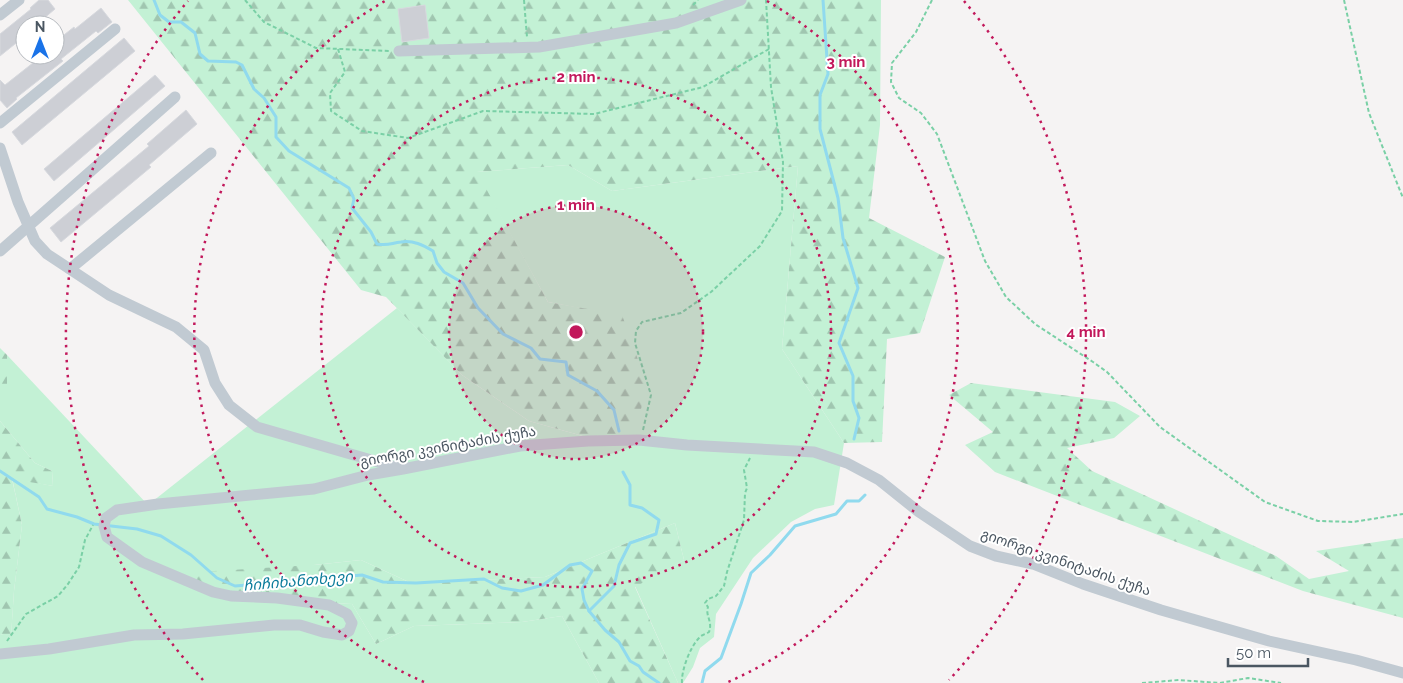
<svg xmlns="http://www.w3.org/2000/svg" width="1403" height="683" viewBox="0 0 1403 683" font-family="Raleway,'Noto Sans Georgian',sans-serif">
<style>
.green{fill:#c3f1d5}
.forest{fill:url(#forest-firs)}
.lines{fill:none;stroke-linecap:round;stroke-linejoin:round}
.stream{stroke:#90daee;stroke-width:3}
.building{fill:#cdcfd5;stroke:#d7d9de}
.path{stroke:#7ad0a6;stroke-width:2;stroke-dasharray:4 2.5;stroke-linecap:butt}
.minor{stroke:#c1cad2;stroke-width:11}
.ring{fill:none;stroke:#c2185b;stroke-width:2.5;stroke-dasharray:2.5 5}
.labels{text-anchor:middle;stroke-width:4;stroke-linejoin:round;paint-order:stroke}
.street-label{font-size:14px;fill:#4a5661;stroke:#fff}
.water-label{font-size:15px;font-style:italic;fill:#0c7c9b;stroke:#fff}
.centre{fill:#c2185b;stroke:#fff;stroke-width:2.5}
.ring-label{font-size:15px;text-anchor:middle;font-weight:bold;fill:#c2185b;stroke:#fff;stroke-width:4;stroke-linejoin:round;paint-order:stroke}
</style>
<defs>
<pattern id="forest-firs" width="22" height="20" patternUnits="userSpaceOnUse" patternTransform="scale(1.25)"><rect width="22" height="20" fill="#c3f1d5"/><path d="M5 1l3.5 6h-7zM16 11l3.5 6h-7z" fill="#a0c6b0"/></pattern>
</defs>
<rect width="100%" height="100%" fill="#f5f3f3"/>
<!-- green -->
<polygon class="green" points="568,165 612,191 798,166 782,349 844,443 834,505 815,509 791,522 753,558 716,614 714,637 700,648 693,667 683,683 678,683 635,586 684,560 675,523 545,577 411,583 361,560 314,565 240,599 352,604 376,644 414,626 522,622 562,616 599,683 0,683 0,634 11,636 14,591 22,525 12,478 53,486 52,471 35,463 0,421 0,395 7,394 7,355 148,505 397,308 462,375 529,421 608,443 622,316 548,302 476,172"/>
<!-- forest -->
<g class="forest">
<polygon points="128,0 881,0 880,125 869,218 945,257 920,333 887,339 882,442 844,443 782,349 798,166 612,191 568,165 477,172 548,302 622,315 647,385 637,425 608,443 529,421 462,375 386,297 361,290"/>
<polygon points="0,348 7,355 7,395 0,395"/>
<polygon points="971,383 1115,402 1140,416 1114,438 1067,448 1092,471 1276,556 1309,579 1349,571 1316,551 1403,538 1403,618 1303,591 995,472 965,445 993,432 949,395"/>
<polygon points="0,421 35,463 52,471 53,486 12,479 22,525 14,591 11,637 0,634"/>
<polygon points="675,523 684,560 635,587 678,683 599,683 562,616 522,622 414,626 376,644 352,604 240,599 181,573 314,565 361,560 411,583 545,577"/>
</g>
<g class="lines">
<!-- stream -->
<g class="stream">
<path d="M 154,0 L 160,15 L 169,22 L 181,22 L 195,33 L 200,54 L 208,61 L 236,62 L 242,65 L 254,89 L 264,98 L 276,117 L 276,137 L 289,151 L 349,188 L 354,199 L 352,208 L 371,232 L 377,244 C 389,246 391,243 401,242 C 413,240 423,245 433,251 L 437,263 L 444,272 L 463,283 L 478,308 L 503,334 L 531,348 L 540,359 L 566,362 L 568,375 L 597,391 L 614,410 L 619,431"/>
<polyline points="823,0 828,74 820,95 820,129 838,198 843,238 858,288 839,343 853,376 853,401 859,418 854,439"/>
<polyline points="0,471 39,497 47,509 77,517 94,524 137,529 161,536 191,555 217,578 235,586 362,575 383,582 416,583 484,579 502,588 521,591 543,585 570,565 581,563 592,571 582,589 584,600 589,611 605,630 619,642 630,661 639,666 643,672 659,683"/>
<polyline points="589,611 614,586 619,565 630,543 656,534 659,520 642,508 630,505 630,485 623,472"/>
<polyline points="702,683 705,671 721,658 741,604 751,573 770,555 795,526 836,514 847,501 859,501 865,495"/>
</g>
</g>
<!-- building -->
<g class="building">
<polygon points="39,0 48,0 55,9 36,25 25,25 25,36 0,56 0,34 31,9 30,8"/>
<polygon points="425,5 429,38 402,42 398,9"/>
<polygon points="101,8 112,22 98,33 96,31 61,59 63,61 16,98 17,99 7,108 0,100 0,80 5,85 43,55 55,55 55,42 74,27 75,29"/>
<polygon points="124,38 135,51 22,145 12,132"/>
<polygon points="155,75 165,86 54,181 44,169"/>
<polygon points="186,110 197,124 149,165 151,167 61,242 50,228 149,146 147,144"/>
</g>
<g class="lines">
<!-- path -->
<g class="path">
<polyline points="245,0 264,22 316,48 389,51"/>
<polyline points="524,0 527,37"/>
<polyline points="932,0 916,32 892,63 891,82 899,98 921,113 937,134 985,261 1006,297 1035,324 1093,362 1107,372 1160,427 1265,502 1318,521 1353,522 1403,514"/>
<polyline points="1344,0 1369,113 1403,198"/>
<polyline points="693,5 698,0"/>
<polyline points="338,49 345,72 330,93 331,111 362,131 408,138 483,111 594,114 703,87 769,49"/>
<polyline points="643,430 651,395 635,343 636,331 642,322 681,313 711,292 760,246 782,211 783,162 771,87 766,0"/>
<polyline points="7,641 26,614 58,596 68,584 79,567 85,540 93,525"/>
<path d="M 682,683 C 681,671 690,647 699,638 C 701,635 706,634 709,632 C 713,621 705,616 708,607 L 705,603 L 708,599 L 716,596 L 724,586 L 727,572 L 744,520 L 745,493 L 747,488 L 744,470 L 750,458"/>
<polyline points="1142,683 1179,680 1219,683"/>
<polyline points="1220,683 1248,678 1281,683"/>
</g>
<!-- minor -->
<g class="minor">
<polyline points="0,15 19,0"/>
<polyline points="399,51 539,47 676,23 741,0"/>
<polyline points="0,123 115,29"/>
<polyline points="0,148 18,202 35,241 47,254 109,295 176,327 204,350 215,383 229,405 257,427 399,468"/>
<polyline points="0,251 175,97"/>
<polyline points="70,269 211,153"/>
<polyline points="0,654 49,649 134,635 183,634 274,625 300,625 323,632 342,635 349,631 352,623 347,614 329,605 277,598 231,596 213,592 142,562 107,537 104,526 106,518 117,510 158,504 314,489 368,475 403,469 520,446 588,441 639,440 687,445 814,452 847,463 879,480 919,512 970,546 996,556 1033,564 1083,584 1161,610 1269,641 1356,660 1403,673"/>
</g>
</g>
<!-- distance rings -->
<circle cx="576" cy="332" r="127" fill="#c2185b" fill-opacity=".12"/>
<g class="ring">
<circle cx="576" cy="332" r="127"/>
<circle cx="576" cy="332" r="255"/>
<path d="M424 682A382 382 0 0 1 385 1M767 1A382 382 0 0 1 728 682"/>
<path d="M203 680A510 510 0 0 1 188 1M964 1A510 510 0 0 1 949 680"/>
</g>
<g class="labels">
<!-- street labels -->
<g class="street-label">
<text transform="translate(448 446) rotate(-10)" y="5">გიორგი კვინიტაძის ქუჩა</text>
<text transform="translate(1066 562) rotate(19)" y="5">გიორგი კვინიტაძის ქუჩა</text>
</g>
<!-- water labels -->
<g class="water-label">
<text transform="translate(298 581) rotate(-5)" y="5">ჩიჩიხანთხევი</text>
</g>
</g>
<circle cx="576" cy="332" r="8" class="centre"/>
<g class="ring-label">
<text x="846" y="67">3 min</text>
<text x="576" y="82">2 min</text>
<text x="576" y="210">1 min</text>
<text x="1086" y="337">4 min</text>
</g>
<!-- north arrow -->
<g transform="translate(40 40)"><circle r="24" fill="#ffffff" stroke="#b7bbc0"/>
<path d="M0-4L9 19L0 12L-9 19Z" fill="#1a73e8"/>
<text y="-8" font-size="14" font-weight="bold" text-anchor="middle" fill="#4a5661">N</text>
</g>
<!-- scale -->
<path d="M1228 658v8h80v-8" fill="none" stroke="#4a5661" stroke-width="2.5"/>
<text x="1236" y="658" font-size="15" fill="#4a5661" stroke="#ffffff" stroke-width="4" paint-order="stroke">50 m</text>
</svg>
